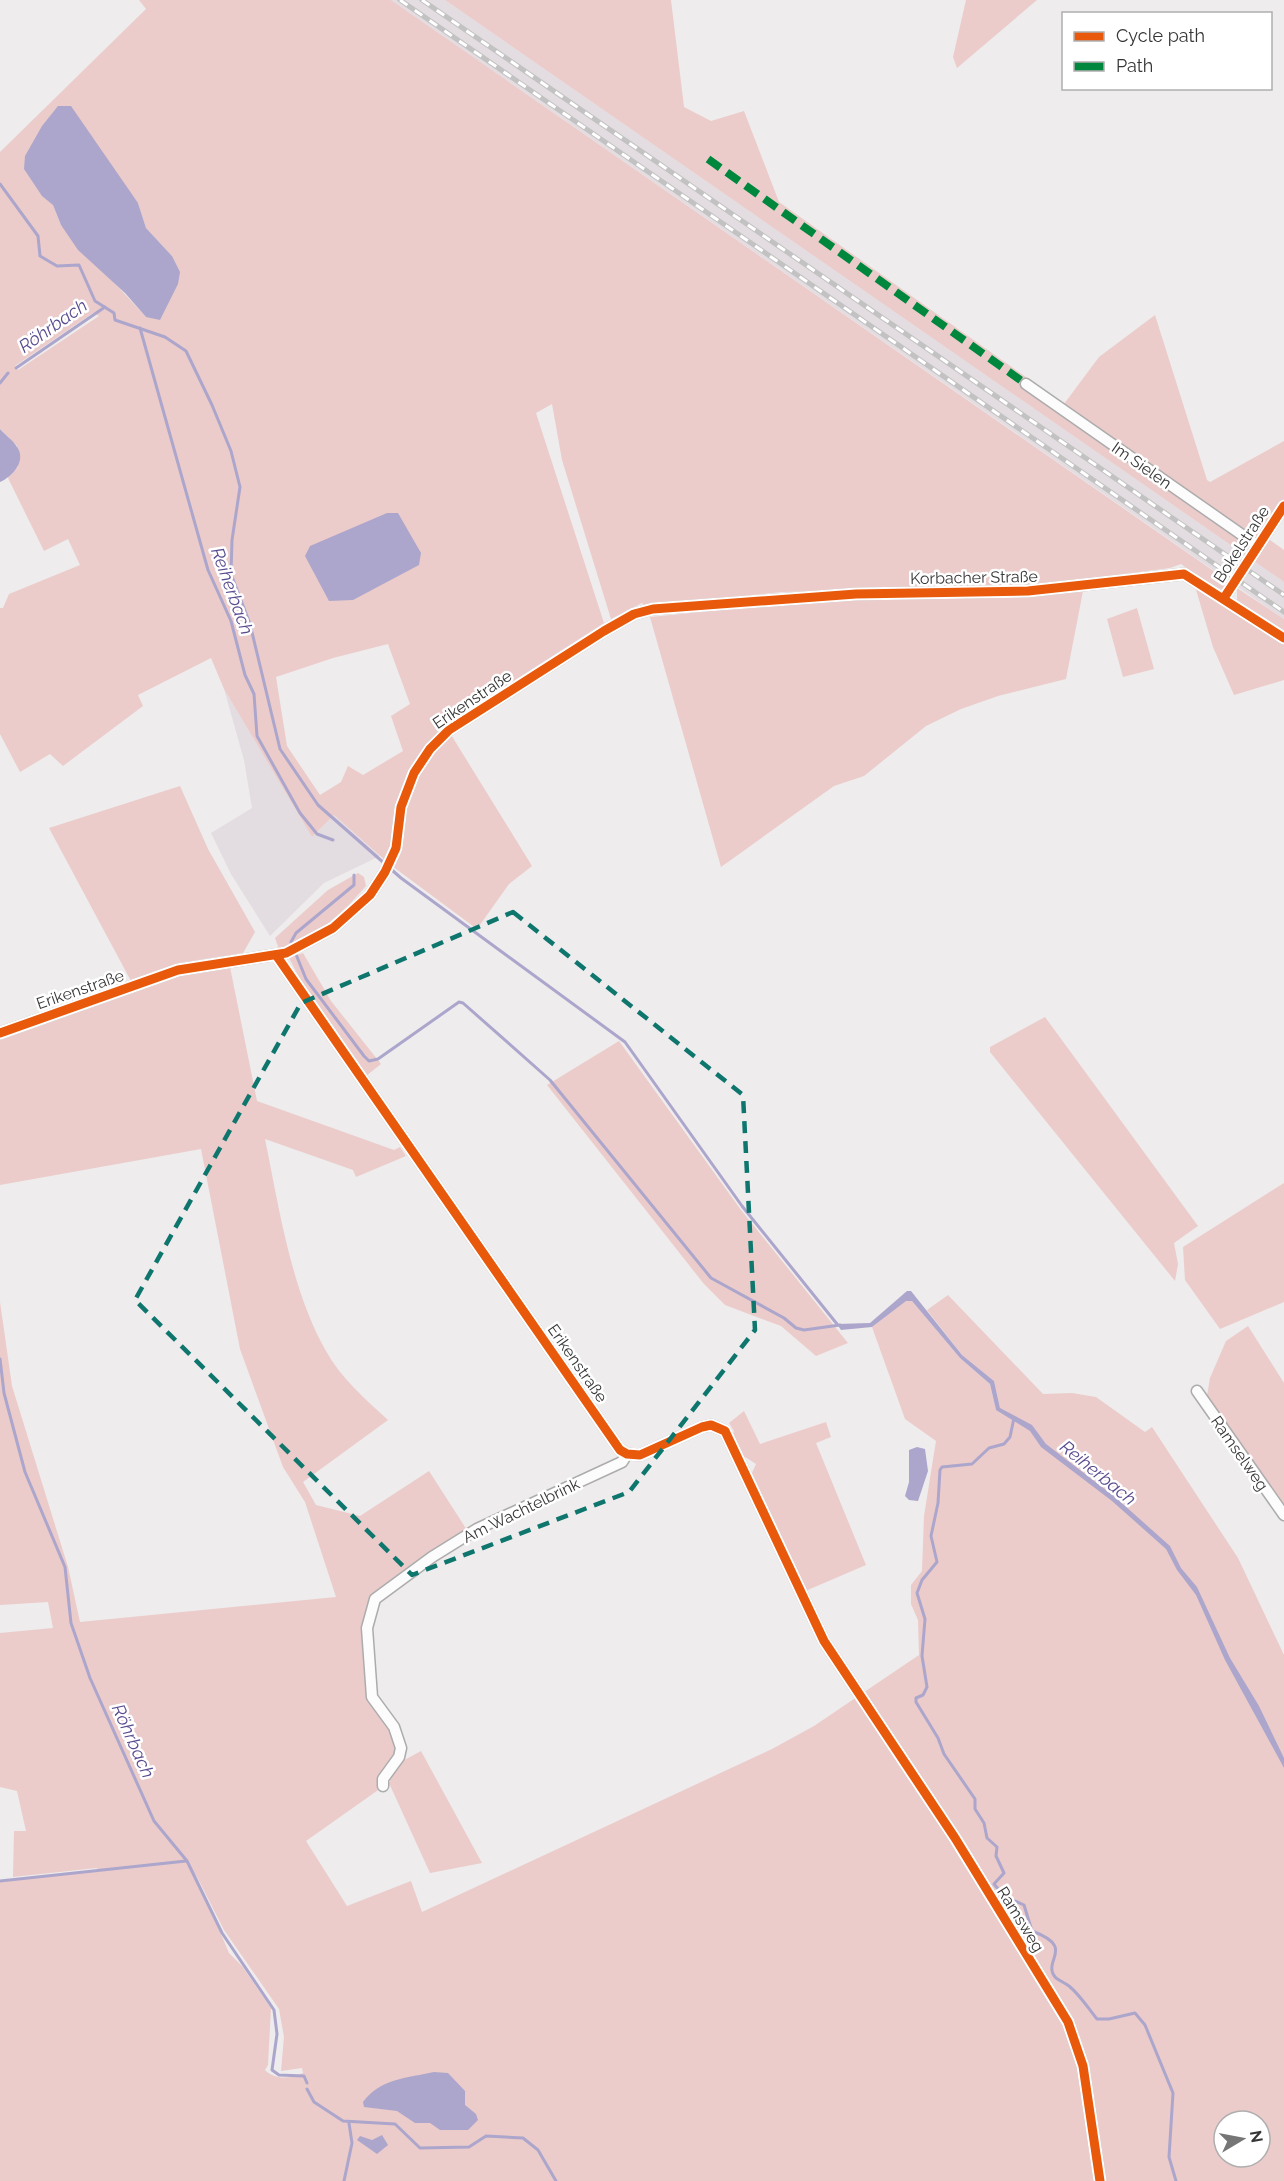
<svg xmlns="http://www.w3.org/2000/svg" width="1284" height="2181" viewBox="0 0 1284 2181" font-family="Raleway,sans-serif">
<style>
.built{fill:#e3dce1}
.green{fill:#ebccca;fill-rule:evenodd}
.water{fill:#aca6cc}
.lines{fill:none;stroke-linecap:round;stroke-linejoin:round}
.stream{stroke:#aca6cc;stroke-width:3}
.street-casing{stroke:#adacad;stroke-width:13}
.street{stroke:#fcfcfc;stroke-width:10}
.rail-casing{stroke:#c3c2c2;stroke-width:5}
.rail{stroke:#fff;stroke-width:3;stroke-dasharray:9;stroke-linecap:butt}
.quiet{stroke:#00873e;stroke-width:8;stroke-dasharray:15 8;stroke-linecap:butt}
.cycleway-casing{stroke:#fff;stroke-width:13}
.cycleway{stroke:#e8590c;stroke-width:9}
.marked{fill:none;stroke:#0f766e;stroke-width:4.5;stroke-dasharray:12 8;stroke-linejoin:round}
.labels{text-anchor:middle;stroke-width:5;stroke-linejoin:round;paint-order:stroke}
.street-label{font-size:16px;fill:#373637;stroke:#fff}
.water-label{font-size:18px;font-style:italic;fill:#594b8f;stroke:#fff}
</style>
<rect width="100%" height="100%" fill="#eeeced"/>
<!-- built -->
<g class="built">
<polygon points="391,0 445,0 1284,582 1284,619"/>
<polygon points="224,689 312,837 334,815 380,856 324,883 270,936 231,874 211,833 252,808 244,760"/>
</g>
<!-- green -->
<g class="green">
<path d="M 139,0 L 391,0 L 1231,583 L 1221,589 L 1212,587 L 1181,564 L 1170,568 L 1031,586 L 782,592 L 644,606 L 642,603 L 611,619 L 562,460 L 552,404 L 536,413 L 604,623 L 445,725 L 532,866 L 509,884 L 477,929 L 392,866 L 392,847 L 386,861 L 334,815 L 312,837 L 224,689 L 211,658 L 138,695 L 143,706 L 63,766 L 50,754 L 20,772 L 0,734 L 0,608 L 3,608 L 9,594 L 80,565 L 68,539 L 44,551 L 8,478 L 18,467 L 17,446 L 0,429 L 0,152 L 146,9 ZM 138,203 L 146,228 L 172,256 L 146,317 L 61,225 L 53,205 ZM 93,313 L 99,316 L 18,370 L 15,366 ZM 388,644 L 410,704 L 391,716 L 403,751 L 363,775 L 348,766 L 341,782 L 320,795 L 287,746 L 276,677 L 333,658 Z"/>
<polygon points="445,0 671,0 684,107 711,121 744,111 779,202 1064,404 1099,357 1155,315 1207,480 1210,482 1284,441 1284,501 1260,533 1284,550 1284,582"/>
<polygon points="966,0 1037,0 957,68 953,57"/>
<polygon points="1194,583 1255,627 1284,644 1284,680 1234,695 1213,647"/>
<polygon points="1237,588 1284,619 1284,632 1237,602"/>
<path d="M 1083,591 L 1066,679 L 998,696 L 961,709 L 926,726 L 864,776 L 834,786 L 721,867 L 650,617 C 719,610 787,602 855,600 C 931,597 1007,600 1083,591 Z"/>
<polygon points="1137,608 1154,669 1123,677 1107,619"/>
<polygon points="180,786 208,849 255,932 243,953 179,963 131,981 49,828"/>
<path d="M 358,873 L 364,877 L 366,886 C 341,915 316,937 279,949 L 275,938 L 328,890 Z"/>
<polygon points="303,953 331,1001 381,1064 366,1076 302,983 289,958"/>
<path d="M 230,967 L 257,1101 L 394,1150 L 400,1147 L 406,1156 L 356,1177 L 353,1170 L 265,1139 C 279,1207 291,1290 326,1351 C 340,1377 366,1400 388,1420 L 303,1482 L 316,1505 L 360,1516 L 429,1471 L 467,1530 L 398,1575 L 372,1596 L 369,1698 L 391,1728 L 398,1748 L 381,1788 L 306,1841 L 347,1906 L 411,1881 L 422,1912 L 772,1749 L 814,1726 L 919,1655 L 918,1620 L 911,1604 L 911,1585 L 922,1571 L 924,1516 L 936,1441 L 905,1419 L 872,1327 L 906,1300 L 912,1301 L 960,1358 L 990,1384 L 996,1410 L 1000,1408 L 994,1381 L 962,1355 L 927,1310 L 948,1295 L 1043,1394 L 1072,1393 L 1096,1397 L 1145,1432 L 1152,1427 L 1238,1558 L 1284,1655 L 1284,2181 L 0,2181 L 0,1882 L 98,1871 L 97,1868 L 13,1877 L 14,1831 L 26,1831 L 17,1791 L 0,1787 L 0,1633 L 53,1628 L 48,1602 L 0,1605 L 0,1302 L 12,1386 L 68,1567 L 80,1622 L 336,1597 L 305,1502 L 283,1467 L 240,1349 L 201,1149 L 0,1185 L 0,1040 L 180,976 ZM 195,1873 L 224,1930 L 279,2009 L 284,2037 L 281,2071 L 302,2068 L 303,2073 C 291,2078 276,2081 265,2070 L 268,2065 L 271,2008 L 242,1966 L 229,1953 ZM 1224,2121 L 1260,2121 L 1260,2157 L 1224,2157 Z"/>
<polygon points="1045,1017 1198,1226 1174,1243 1178,1264 1175,1281 990,1052 990,1047"/>
<polygon points="619,1041 741,1210 848,1343 816,1356 781,1326 725,1305 704,1284 547,1085"/>
<polygon points="1284,1183 1284,1302 1220,1329 1185,1280 1183,1247"/>
<polygon points="1248,1326 1284,1383 1284,1508 1207,1396 1210,1378 1226,1341"/>
<polygon points="744,1411 760,1444 826,1422 831,1437 816,1443 866,1565 803,1592 751,1475 756,1464 745,1457 742,1459 733,1435 734,1431 729,1423"/>
<polygon points="421,1751 482,1863 430,1873 389,1783 399,1763"/>
</g>
<!-- water -->
<g class="water">
<polygon points="58,106 71,106 138,203 146,228 172,256 180,272 178,284 160,320 146,317 125,293 78,250 61,225 53,205 42,196 24,169 25,156 42,126"/>
<path d="M 0,429 C 5,435 13,440 17,447 C 27,461 12,477 0,482 Z"/>
<polygon points="387,513 398,513 421,553 419,565 353,600 329,601 305,556 310,546"/>
<polygon points="907,1291 911,1291 962,1355 994,1381 1000,1408 1032,1425 1046,1444 1115,1497 1170,1546 1181,1568 1197,1587 1230,1658 1259,1706 1284,1758 1284,1768 1225,1660 1196,1595 1177,1570 1166,1549 1112,1501 1041,1447 1030,1431 996,1410 990,1384 960,1358 912,1301 906,1301 872,1327 841,1330 837,1324 870,1323"/>
<polygon points="917,1447 925,1449 928,1471 918,1501 909,1500 905,1496 909,1482 909,1450"/>
<path d="M 434,2072 L 448,2073 L 465,2091 L 465,2105 L 476,2114 L 478,2120 L 468,2130 L 440,2130 L 430,2123 L 415,2123 L 397,2111 L 364,2107 L 363,2102 C 381,2078 408,2078 434,2072 Z"/>
<polygon points="382,2135 388,2145 377,2154 357,2140 360,2136 372,2140"/>
</g>
<g class="lines">
<!-- stream -->
<g class="stream">
<polyline points="0,184 38,236 40,256 57,266 79,265 95,301 114,313 115,320 165,337 186,351 212,405 231,451 240,487 232,540 231,574 250,624 280,749 318,805 401,878 625,1042 742,1206 837,1324"/>
<polyline points="140,328 208,570 231,621 245,675 254,694 257,736 300,813 317,834 333,840"/>
<polyline points="16,368 105,307"/>
<polyline points="0,383 8,373"/>
<polyline points="354,875 354,885 296,933 291,942 306,979 364,1056 369,1061 378,1059 459,1002 463,1003 550,1080 711,1278 784,1318 796,1328 804,1330 840,1325"/>
<polyline points="0,1359 4,1393 25,1472 65,1567 71,1623 90,1678 154,1821 187,1861 222,1933 274,2010 277,2034 272,2070 279,2075 304,2076 307,2083"/>
<path d="M 1014,1418 L 1010,1437 L 1004,1444 L 989,1448 L 972,1464 L 942,1467 L 940,1470 L 938,1503 L 931,1536 L 937,1562 L 922,1580 L 917,1593 L 925,1619 L 922,1656 L 927,1687 L 923,1695 L 916,1698 L 916,1702 L 938,1738 L 944,1754 L 975,1799 L 975,1809 L 984,1823 L 987,1838 L 997,1847 L 996,1856 L 1004,1873 L 994,1884 L 1004,1896 L 1024,1905 L 1032,1931 C 1078,1948 1040,1961 1056,1978 C 1060,1981 1065,1983 1069,1986 C 1080,1995 1088,2008 1097,2019 L 1109,2019 L 1135,2013 L 1145,2025 L 1173,2093 L 1169,2157 L 1176,2181"/>
<polyline points="0,1881 186,1861"/>
<polyline points="307,2089 314,2102 343,2121 395,2124 420,2148 469,2147 486,2136 523,2138 538,2150 556,2181"/>
<polyline points="344,2181 352,2143 349,2123"/>
</g>
<defs>
<g id="street">
<polyline points="1026,384 1258,546"/>
<polyline points="1224,598 1284,506"/>
<polyline points="276,955 620,1450 627,1454 640,1455 702,1427 711,1425 725,1431 824,1641 955,1838 1068,2022 1083,2066 1100,2181"/>
<polyline points="0,1033 178,970 286,953 333,928 370,895 385,872 396,848 401,807 414,773 430,749 449,730 604,631 634,614 653,609 856,594 1028,591 1184,574 1284,638"/>
<polyline points="1197,1391 1284,1515"/>
<polyline points="383,1786 383,1779 399,1757 401,1748 394,1727 372,1697 367,1628 375,1599 432,1557 477,1529 622,1462 627,1454"/>
</g>
</defs>
<!-- street casing -->
<use href="#street" class="street-casing"/>
<!-- street -->
<use href="#street" class="street"/>
<defs>
<g id="rail">
<polyline points="400,0 1284,612"/>
<polyline points="422,0 1284,595"/>
</g>
</defs>
<!-- rail casing -->
<use href="#rail" class="rail-casing"/>
<!-- rail -->
<use href="#rail" class="rail"/>
<!-- quiet -->
<polyline class="quiet" points="708,159 1026,384"/>
<defs>
<g id="cycleway">
<polyline points="1224,598 1284,506"/>
<polyline points="276,955 620,1450 627,1454 640,1455 702,1427 711,1425 725,1431 824,1641 955,1838 1068,2022 1083,2066 1100,2181"/>
<polyline points="0,1033 178,970 286,953 333,928 370,895 385,872 396,848 401,807 414,773 430,749 449,730 604,631 634,614 653,609 856,594 1028,591 1184,574 1284,638"/>
</g>
</defs>
<!-- cycleway casing -->
<use href="#cycleway" class="cycleway-casing"/>
<!-- cycleway -->
<use href="#cycleway" class="cycleway"/>
</g>
<!-- marked area -->
<path class="marked" d="M 513,912 L 743,1095 L 755,1330 L 629,1492 L 412,1575 L 135,1300 L 301,1003 Z"/>
<g class="labels">
<!-- street labels -->
<g class="street-label">
<text transform="translate(1142 465) rotate(35)" y="6">Im Sielen</text>
<text transform="translate(1241 544) rotate(-57)" y="6">Bokelstraße</text>
<text transform="translate(974 577) rotate(-1)" y="6">Korbacher Straße</text>
<text transform="translate(472 699) rotate(-34)" y="6">Erikenstraße</text>
<text transform="translate(80 989) rotate(-19)" y="6">Erikenstraße</text>
<text transform="translate(578 1363) rotate(55)" y="6">Erikenstraße</text>
<text transform="translate(1240 1453) rotate(55)" y="6">Ramselweg</text>
<text transform="translate(521 1510) rotate(-26)" y="6">Am Wachtelbrink</text>
<text transform="translate(1021 1919) rotate(58)" y="6">Ramsweg</text>
</g>
<!-- water labels -->
<g class="water-label">
<text transform="translate(53 326) rotate(-35)" y="6">Röhrbach</text>
<text transform="translate(232 591) rotate(70)" y="6">Reiherbach</text>
<text transform="translate(1098 1473) rotate(39)" y="6">Reiherbach</text>
<text transform="translate(133 1741) rotate(66)" y="6">Röhrbach</text>
</g>
</g>
<!-- legend -->
<rect x="1062" y="12" width="210" height="78" fill="#ffffff" stroke="#afafaf" stroke-width="1.5"/>
<rect x="1074" y="32" width="30" height="9" fill="#e8590c" stroke="#afafaf" stroke-width="1.5"/>
<text x="1116" y="42" font-size="18" fill="#373637">Cycle path</text>
<rect x="1074" y="62" width="30" height="9" fill="#00873e" stroke="#afafaf" stroke-width="1.5"/>
<text x="1116" y="72" font-size="18" fill="#373637">Path</text>
<!-- north arrow -->
<g transform="translate(1242 2139) rotate(80)"><circle r="28" fill="#ffffff" stroke="#afafaf" stroke-width="1.5"/>
<path d="M0-4.5L10 22L0 15L-10 22Z" fill="#777677"/>
<text y="-9" font-size="16" font-weight="bold" text-anchor="middle" fill="#373637">N</text>
</g>
</svg>
